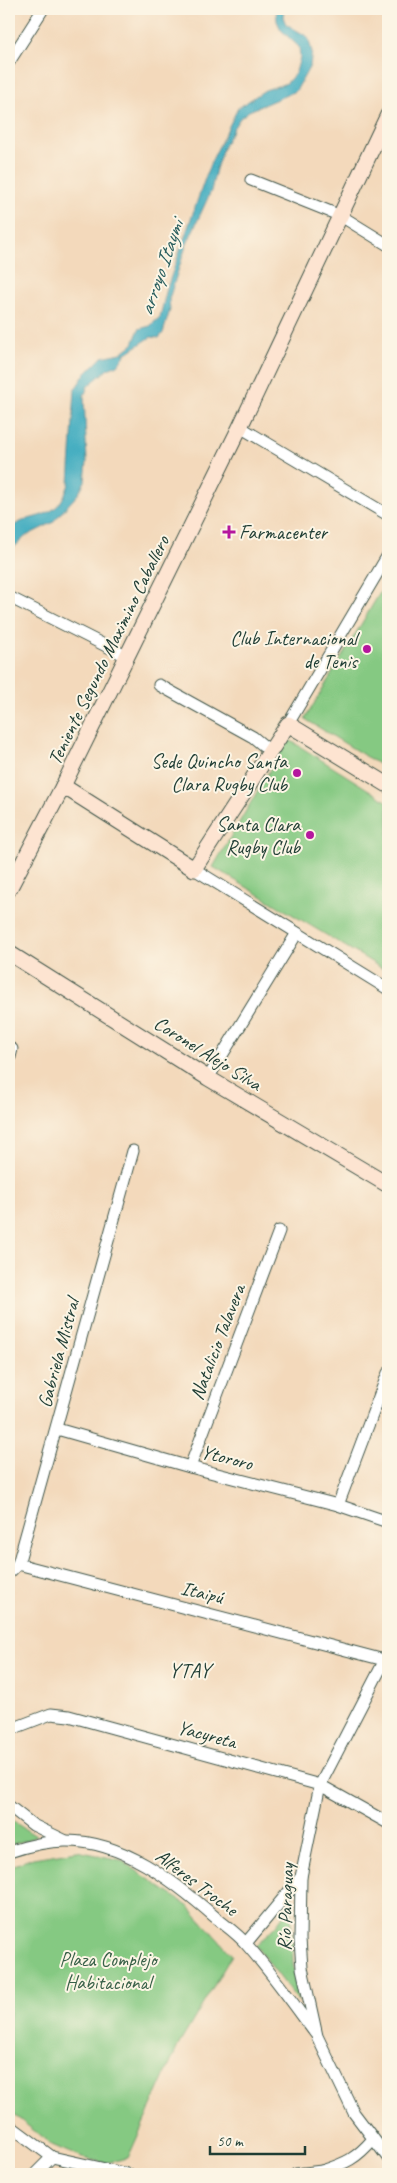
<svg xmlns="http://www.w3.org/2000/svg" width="397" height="2183" viewBox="0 0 397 2183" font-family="Caveat,sans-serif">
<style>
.green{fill:#85c982;stroke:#52835b}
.water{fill:#41acc0;stroke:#30747a}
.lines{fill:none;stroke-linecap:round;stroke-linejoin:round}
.street-casing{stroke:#3f5448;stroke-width:13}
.secondary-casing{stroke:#3f5448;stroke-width:17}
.street{stroke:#fff;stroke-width:11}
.secondary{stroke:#fde4d1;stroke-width:15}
.poi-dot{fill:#b5179e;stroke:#fcf5e5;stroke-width:2}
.labels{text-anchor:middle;stroke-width:4;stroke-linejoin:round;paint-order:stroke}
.poi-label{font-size:20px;fill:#1f3d34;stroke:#fcf5e5;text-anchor:end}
.street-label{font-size:20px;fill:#1f3d34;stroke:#fcf5e5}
.park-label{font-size:20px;fill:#386048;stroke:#fcf5e5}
.water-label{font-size:21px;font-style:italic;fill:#295e5e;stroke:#fcf5e5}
.neighbourhood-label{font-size:21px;letter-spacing:1px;fill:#1f3d34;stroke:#fcf5e5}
</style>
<rect width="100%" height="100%" fill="#fcf5e5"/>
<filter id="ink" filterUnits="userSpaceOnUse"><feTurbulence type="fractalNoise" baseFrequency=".02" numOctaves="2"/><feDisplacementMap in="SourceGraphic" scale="10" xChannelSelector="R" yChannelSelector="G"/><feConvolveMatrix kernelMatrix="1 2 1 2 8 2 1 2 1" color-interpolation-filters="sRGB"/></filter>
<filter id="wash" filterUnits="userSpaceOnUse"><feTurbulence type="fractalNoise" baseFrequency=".0096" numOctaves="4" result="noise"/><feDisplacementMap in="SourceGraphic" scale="20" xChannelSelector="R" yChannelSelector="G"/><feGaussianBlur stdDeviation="1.12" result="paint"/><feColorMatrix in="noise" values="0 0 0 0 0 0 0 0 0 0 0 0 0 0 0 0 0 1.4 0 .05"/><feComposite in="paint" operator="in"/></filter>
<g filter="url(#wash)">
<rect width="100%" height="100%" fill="#f3d9bb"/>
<!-- green -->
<g class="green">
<polygon points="388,579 388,770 305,719"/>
<polygon points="288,739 388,802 388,972 213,867"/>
<polygon points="9,1819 36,1836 36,1837 9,1845"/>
<polygon points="77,1851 121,1860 189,1907 232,1955 178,2046 128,2158 105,2163 82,2158 52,2145 9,2111 9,1867 33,1858"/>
<polygon points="291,1905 293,1963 299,2002 256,1946 277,1924"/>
</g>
<!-- water -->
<path class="water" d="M 276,9 L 284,9 L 283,17 L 286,24 L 308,37 L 312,52 L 310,66 L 296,91 L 249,111 L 240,118 L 234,127 L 223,148 L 216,169 L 211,191 L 186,246 L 169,299 L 170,310 L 163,333 L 159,338 L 151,337 L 125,354 L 122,352 L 125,355 L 118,365 L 108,369 L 88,386 L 84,396 L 87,462 L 85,481 L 79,493 L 52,523 L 26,536 L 9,552 L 9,529 C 32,510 56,525 69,484 L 75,389 L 85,374 L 102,357 L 121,353 L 133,344 L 139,329 L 150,326 L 160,317 L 167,288 L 210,164 L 238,108 L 265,90 L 287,83 L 296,72 L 300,57 L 299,47 L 281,30 L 277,21 Z"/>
</g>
<g filter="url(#ink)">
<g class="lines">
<defs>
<g id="street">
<polyline points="9,62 43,9"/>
<polyline points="251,180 341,216 388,245"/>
<polyline points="240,427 388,515"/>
<polyline points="9,597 126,656"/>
<polyline points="159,685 253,737 270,751"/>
<polyline points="288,724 388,555"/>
<polyline points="194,869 388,989"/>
<polyline points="9,1061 12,1049"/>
<polyline points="208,1078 297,933"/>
<polyline points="57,1429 190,1467 338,1505 388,1522"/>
<polyline points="190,1467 279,1231"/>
<polyline points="338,1505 388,1373"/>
<polyline points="18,1564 133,1151"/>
<polyline points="9,1573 18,1564 388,1661"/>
<polyline points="388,1654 320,1785 301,1877 300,1939 302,1968 317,2036 354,2113 388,2158"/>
<polyline points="9,1730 51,1714 69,1716 320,1785 388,1823"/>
<polyline points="9,1806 33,1825 64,1840"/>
<path d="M 9,1852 C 27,1846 45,1841 65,1841 C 122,1840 174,1881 215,1917 C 226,1926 238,1934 247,1945 C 271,1972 293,2003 315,2033"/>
<polyline points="246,1943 301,1877"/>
<polyline points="9,2125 52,2157 128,2174"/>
<path d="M 322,2171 C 346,2163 356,2159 373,2139"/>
<polyline points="35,2174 52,2157"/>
<polyline points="296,2174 322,2171 327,2174"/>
</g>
<g id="secondary">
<polyline points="63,786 194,869 288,724 388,785"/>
<polyline points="9,889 63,786 240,427 388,115"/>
<polyline points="9,953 208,1078 388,1185"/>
</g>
</defs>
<!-- street casing -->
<use href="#street" class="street-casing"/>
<!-- secondary casing -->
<use href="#secondary" class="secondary-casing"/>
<!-- street -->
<use href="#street" class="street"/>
<!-- secondary -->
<use href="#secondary" class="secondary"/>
</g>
</g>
<!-- markers -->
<g class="poi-dot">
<path d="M226.5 524.5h5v5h5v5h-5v5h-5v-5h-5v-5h5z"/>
<circle cx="367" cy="649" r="5"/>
<circle cx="297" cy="773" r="5"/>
<circle cx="310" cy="835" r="5"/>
</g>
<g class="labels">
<!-- poi labels -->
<g class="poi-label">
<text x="239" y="539" text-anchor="start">Farmacenter</text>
<text x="357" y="645">Club Internacional<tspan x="357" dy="23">de Tenis</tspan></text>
<text x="287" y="768">Sede Quincho Santa<tspan x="287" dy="23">Clara Rugby Club</tspan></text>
<text x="300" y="831">Santa Clara<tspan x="300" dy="23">Rugby Club</tspan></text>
</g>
<!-- street labels -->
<g class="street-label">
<text transform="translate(108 650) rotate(-64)" y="7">Teniente Segundo Maximino Caballero</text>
<text transform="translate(208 1053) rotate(32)" y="7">Coronel Alejo Silva</text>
<text transform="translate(217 1342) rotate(-69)" y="7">Natalicio Talavera</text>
<text transform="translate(58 1353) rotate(-75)" y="7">Gabriela Mistral</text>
<text transform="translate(227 1457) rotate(14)" y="7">Ytororo</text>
<text transform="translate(202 1592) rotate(14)" y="7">Itaipú</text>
<text transform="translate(207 1734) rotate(15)" y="7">Yacyreta</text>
<text transform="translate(197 1882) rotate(37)" y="7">Alferes Troche</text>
<text transform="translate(285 1907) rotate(-88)" y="7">Río Paraguay</text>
</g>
<!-- park labels -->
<g class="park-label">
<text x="108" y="1966">Plaza Complejo<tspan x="108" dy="23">Habitacional</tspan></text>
</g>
<!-- water labels -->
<g class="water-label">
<text transform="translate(161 268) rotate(-71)" y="7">arroyo Itaymi</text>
</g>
<!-- neighbourhood labels -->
<g class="neighbourhood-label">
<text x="190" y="1677">YTAY</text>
</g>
</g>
<!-- margin -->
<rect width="397" height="2183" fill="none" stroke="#fcf5e5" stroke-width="30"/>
<!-- scale -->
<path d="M210 2146v8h95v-8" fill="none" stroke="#1f3d34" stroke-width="2.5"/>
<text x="217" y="2146" font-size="15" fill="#1f3d34" stroke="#fcf5e5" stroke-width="4" paint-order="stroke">50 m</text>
</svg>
